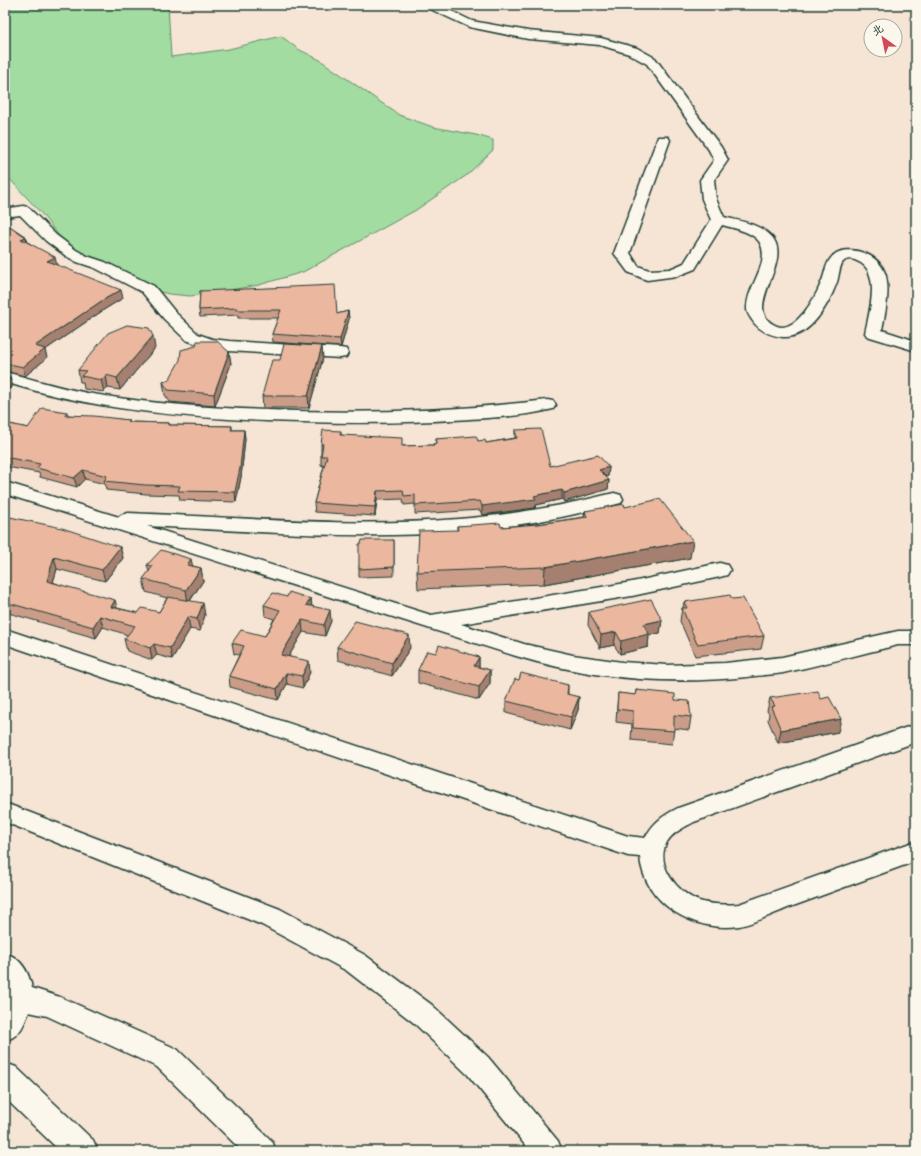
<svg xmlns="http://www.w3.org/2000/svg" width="921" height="1156" viewBox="0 0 921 1156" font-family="'Gochi Hand','LXGW WenKai TC',sans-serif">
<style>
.green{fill:#a2dca1;stroke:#608c6a}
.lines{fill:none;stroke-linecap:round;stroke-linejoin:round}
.minor-casing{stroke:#1f3d34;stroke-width:3}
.highway-casing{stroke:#1f3d34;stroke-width:3}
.minor{fill:#fbf7ec;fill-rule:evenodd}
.highway{fill:#fbf7ec;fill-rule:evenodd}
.wall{fill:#cb9d89;stroke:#1f3d34}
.shaded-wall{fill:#a5806f;stroke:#1f3d34}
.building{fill:#ecb79f;stroke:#1f3d34}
</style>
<rect width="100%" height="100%" fill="#f6e4d5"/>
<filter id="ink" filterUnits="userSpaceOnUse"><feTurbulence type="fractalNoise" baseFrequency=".025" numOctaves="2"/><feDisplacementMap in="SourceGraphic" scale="8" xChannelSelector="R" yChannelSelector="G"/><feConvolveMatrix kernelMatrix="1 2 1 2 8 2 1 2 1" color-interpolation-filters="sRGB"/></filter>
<g filter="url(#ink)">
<!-- green -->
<polygon class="green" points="5,5 168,5 171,57 229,49 281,36 298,49 320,60 399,115 433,127 476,135 493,140 493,150 467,175 416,210 303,272 259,285 213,293 190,296 169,294 148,289 100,268 77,250 64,242 40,212 5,174"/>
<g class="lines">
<defs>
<g id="minor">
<path d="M 424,5 L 439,5 L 472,21 L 528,31 L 601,38 L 637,48 L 655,58 L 721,147 L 728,160 L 714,180 L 716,199 L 724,217 C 740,221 759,224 771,236 C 796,261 738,310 777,326 C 796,333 815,298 821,283 C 825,275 825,265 831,258 C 838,248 854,249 864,253 C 875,257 883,265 886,276 C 890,294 885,313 882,330 L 916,341 L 916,351 L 867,336 L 865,333 C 869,314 882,270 857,261 C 853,259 847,258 843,262 C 839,267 839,277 837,282 C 829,304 810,339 783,337 C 770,335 759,331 752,320 C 750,317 747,313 747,309 C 746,287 771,264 760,243 C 754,232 733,228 722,225 L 695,269 L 677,276 L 647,280 L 642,278 L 628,272 L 614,253 L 658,137 L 668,137 L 670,140 L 630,253 L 638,266 L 649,270 L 670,269 L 684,263 L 711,220 L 702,199 L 700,180 L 714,160 L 709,150 L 647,64 L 629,54 L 600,45 L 528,39 L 469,27 L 426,7 Z"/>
<polygon points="23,206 28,207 56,235 76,250 87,256 105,262 154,286 176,313 198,334 212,339 229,341 340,348 346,349 348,353 346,357 340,358 229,351 209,348 186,340 164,319 142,292 95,268 77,262 66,256 46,241 20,215 5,217 5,209"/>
<path d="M 5,372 C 36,380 67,390 99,395 C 154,404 211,408 267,410 C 361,414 454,411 547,400 L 553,401 L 556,405 L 553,409 C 518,418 470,419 433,421 C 378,424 323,423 267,421 C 178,417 90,409 5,382 Z"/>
<path d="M 5,482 L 119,517 L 121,515 L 128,513 C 238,517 349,528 459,519 C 511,515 563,506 614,493 L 621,495 L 623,499 L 621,503 C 568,517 514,527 459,532 C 356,540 251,531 147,526 L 431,615 L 632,582 L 720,563 L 727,565 L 730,570 L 727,575 L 720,577 L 632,596 L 461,624 L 524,644 L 573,655 L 622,662 L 667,665 L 725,663 L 782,657 L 898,631 L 916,631 L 916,645 L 898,645 C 860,654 821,665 783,673 C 771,675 759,675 747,677 C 669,685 591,679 516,656 L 5,494 Z"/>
<path d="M 5,629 L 628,836 L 645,838 C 653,823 662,816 678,808 L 916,724 L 916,742 L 694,822 C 685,827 673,832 667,842 C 654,865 678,893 699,901 C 711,905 726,905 739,904 L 916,841 L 916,861 C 875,876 834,891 793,906 C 777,912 755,923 739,926 C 695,933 644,904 640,857 L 628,856 L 5,644 Z"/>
<polygon points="5,803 280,909 365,955 432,1005 488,1057 558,1141 562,1151 530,1151 468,1075 414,1023 347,971 262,925 5,822"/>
<path d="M 5,953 C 21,958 29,972 32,988 L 60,997 L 177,1049 L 272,1141 L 276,1151 L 242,1151 L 157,1067 L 47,1016 L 29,1012 C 23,1026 21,1035 5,1041 Z"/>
</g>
<polygon id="highway" points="5,1063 16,1067 93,1140 98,1151 60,1151 5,1098"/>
</defs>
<!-- minor casing -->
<use href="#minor" class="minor-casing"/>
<!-- highway casing -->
<use href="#highway" class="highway-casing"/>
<!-- minor -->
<use href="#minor" class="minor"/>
<!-- highway -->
<use href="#highway" class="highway"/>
</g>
<!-- wall -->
<g class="wall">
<polygon points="5,223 26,237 28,242 57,265 123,298 105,309 45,350 47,358 25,376 5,371"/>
<polygon points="200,291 337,314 348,311 349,319 341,347 273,342 272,334 278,318 238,318 238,315 200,317 199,310"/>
<polygon points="155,348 120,390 108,388 104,392 84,389 83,382 80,382 78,370"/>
<polygon points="229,352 231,364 215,406 170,402 165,395 163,382 169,380"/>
<polygon points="323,358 309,408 263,408 262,396"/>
<polygon points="67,412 68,415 129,420 129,422 169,423 170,425 232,426 232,430 244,430 245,439 241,477 236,502 180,500 179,495 146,494 106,490 105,484 85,479 77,487 40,477 39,473 7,467 6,464 5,464 5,423 28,428"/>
<polygon points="515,430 550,466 609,467 608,476 606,477 609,480 608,489 564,502 562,499 536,505 535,508 482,515 480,510 415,514 415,504 404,505 403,499 377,500 375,516 315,512 314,503 324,466 321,465 321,444 341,431 341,435 402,446 433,445 433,444 436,443 436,439 478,441 486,443 515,438"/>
<polygon points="625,507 690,558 544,584 418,589 417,572 457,530 457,526 501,527 538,524 584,517 585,511"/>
<polygon points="5,516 120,547 123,558 105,581 57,569 53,582 117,608 138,613 159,612 167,598 146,592 143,579 149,572 147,565 193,566 201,568 203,581 190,601 205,615 200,631 190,629 172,659 157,655 152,660 127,651 124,639 128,635 103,627 96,638 5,612"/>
<polygon points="394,540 394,576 359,577 359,569 361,544"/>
<polygon points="287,597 311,599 312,607 331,621 325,636 303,632 289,656 310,672 303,688 287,684 278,700 230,687 229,676 239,655 234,654 232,643 265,636 274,619 265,616 264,605"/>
<polygon points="732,599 764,636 761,649 695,656 680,621 682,608 683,608 684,602"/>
<polygon points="589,612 662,620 660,633 649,635 648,647 620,654 614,645 600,648 588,625"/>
<polygon points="337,647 410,648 392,676 338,660"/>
<polygon points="436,653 479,657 479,667 490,670 490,683 479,700 418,683 418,670"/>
<polygon points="519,680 568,685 568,695 579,697 578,710 570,730 506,713 506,701"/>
<polygon points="636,690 675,700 691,717 689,730 674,728 672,744 631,740 632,724 616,722 617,706 618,693 635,695"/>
<polygon points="770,698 838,732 778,743 768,720 769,714 767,711"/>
</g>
<!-- shaded-wall -->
<g class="shaded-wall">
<polygon points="26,237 28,246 21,239"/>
<polygon points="55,257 57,266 47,261"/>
<polygon points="121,290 123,298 105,309 45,350 47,358 25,376 23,367 35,346 103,300"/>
<polygon points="348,311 349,319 341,347 340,339"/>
<polygon points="153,336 155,348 120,390 117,378"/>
<polygon points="322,346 323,358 309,408 308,396"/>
<polygon points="229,352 231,364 215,406 214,394"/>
<polygon points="106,375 108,388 104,392 101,380"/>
<polygon points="10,377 13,386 5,392 5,381"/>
<polygon points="244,430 245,439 241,477 236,502 235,492"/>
<polygon points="609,467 608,476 598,479 599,470"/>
<polygon points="83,470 85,479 77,487 74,478"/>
<polygon points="609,480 608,489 564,502 564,493"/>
<polygon points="562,490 562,499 536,505 535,508 482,515 482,506"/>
<polygon points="377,491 377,500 375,516 375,507"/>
<polygon points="693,541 690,558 544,584 545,567"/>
<polygon points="120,547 123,558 105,581 102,570"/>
<polygon points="54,557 57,569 50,592 47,581"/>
<polygon points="191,559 194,572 187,565"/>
<polygon points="201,568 203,581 188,603 186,590"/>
<polygon points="311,599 312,610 306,605"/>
<polygon points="115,600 118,611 111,607"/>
<polygon points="203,603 205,615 200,631 197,619"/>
<polygon points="330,610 331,621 325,636 324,625"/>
<polygon points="100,616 103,627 96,638 93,627"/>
<polygon points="188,617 190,629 172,659 170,648"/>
<polygon points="302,620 303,632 283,666 281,655"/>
<polygon points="662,620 660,633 649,635 648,647 620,654 621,641 644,624"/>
<polygon points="616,632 614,645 600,648 601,635"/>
<polygon points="409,635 410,648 392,676 392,663"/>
<polygon points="154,644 157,655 152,660 150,648"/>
<polygon points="479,657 479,670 474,666"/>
<polygon points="309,661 310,672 303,688 302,676"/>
<polygon points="490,670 490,683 479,700 479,687"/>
<polygon points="286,673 287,684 278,700 277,689"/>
<polygon points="579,697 578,710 570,730 571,717"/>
<polygon points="841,719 838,732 778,743 781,730"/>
</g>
<!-- building -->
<g class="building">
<polygon points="5,223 26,237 21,239 55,257 47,261 121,290 103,300 35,346 45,349 23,367 5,363"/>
<polygon points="335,285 337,314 348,311 340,339 272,334 281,310 237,310 237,308 199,310 200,291"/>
<polygon points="127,325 149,328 153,336 117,378 106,375 101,380 81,376 86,371 78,370 108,333"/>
<polygon points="197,341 217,341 229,352 214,394 168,390 163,382 169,380 180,360 181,350 196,346"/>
<polygon points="284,344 322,346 308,396 262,396 272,360 280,360"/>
<polygon points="5,375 10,377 5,381"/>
<polygon points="42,408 67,412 64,415 94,416 129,420 127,422 169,423 169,425 232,426 231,430 244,430 240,468 235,492 178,491 180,486 145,485 104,481 107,476 83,470 74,478 37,468 40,464 5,457 6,455 5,455 5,423 28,428"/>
<polygon points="541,429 550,466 598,455 609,467 599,470 609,480 564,493 562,490 534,496 536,499 482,506 480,501 415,505 415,495 404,496 403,490 377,491 375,507 314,503 327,456 321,456 323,444 321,444 323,430 341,431 340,435 402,438 402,446 434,445 433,444 437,443 436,439 476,436 478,441 485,440 486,443 517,438 515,430"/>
<polygon points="660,499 693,541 545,567 417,572 419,531 458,530 457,526 500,523 501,527 538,524 587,517 585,511 624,504 625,507"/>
<polygon points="5,516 62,528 120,547 102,570 54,557 47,581 115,600 111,607 138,613 142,608 159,612 168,597 203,603 197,619 188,617 170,648 154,644 150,648 124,639 135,626 100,616 93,627 5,602"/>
<polygon points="362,540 394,540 394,567 359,569 359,544 361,544"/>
<polygon points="161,550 191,559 187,565 201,568 186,590 143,579 153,566 147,565"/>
<polygon points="289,592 311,599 306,605 330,610 324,625 302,620 281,655 309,661 302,676 286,673 277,689 229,676 244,646 232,643 241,630 265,636 280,610 264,605 273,593 287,597"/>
<polygon points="730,595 732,599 743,598 764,636 697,644 682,608 687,608 684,602"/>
<polygon points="651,599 662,620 644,624 649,634 621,641 616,632 601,635 589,612"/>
<polygon points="355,621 409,635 392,663 337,647"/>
<polygon points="439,645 479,657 474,666 490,670 479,687 418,670 427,651 436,653"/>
<polygon points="521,673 568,685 567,694 579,697 571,717 506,701 515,679 519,680"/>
<polygon points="636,690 675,694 675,700 689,701 691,717 674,715 674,731 633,728 633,711 617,709 618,693 636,695"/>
<polygon points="818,691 821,699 829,697 841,719 781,730 771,707 775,706 770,698"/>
</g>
</g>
<!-- margin -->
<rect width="921" height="1156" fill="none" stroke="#fbf7ec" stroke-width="20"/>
<rect x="10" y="10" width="901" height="1136" fill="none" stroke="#1f3d34" stroke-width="1.5" filter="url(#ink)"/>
<!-- north arrow -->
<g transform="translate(883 38) rotate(327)"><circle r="19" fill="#fbf7ec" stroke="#a3ada2"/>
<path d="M0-3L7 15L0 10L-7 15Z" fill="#d1495b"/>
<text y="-6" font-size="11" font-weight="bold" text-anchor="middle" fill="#1f3d34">北</text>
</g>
</svg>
